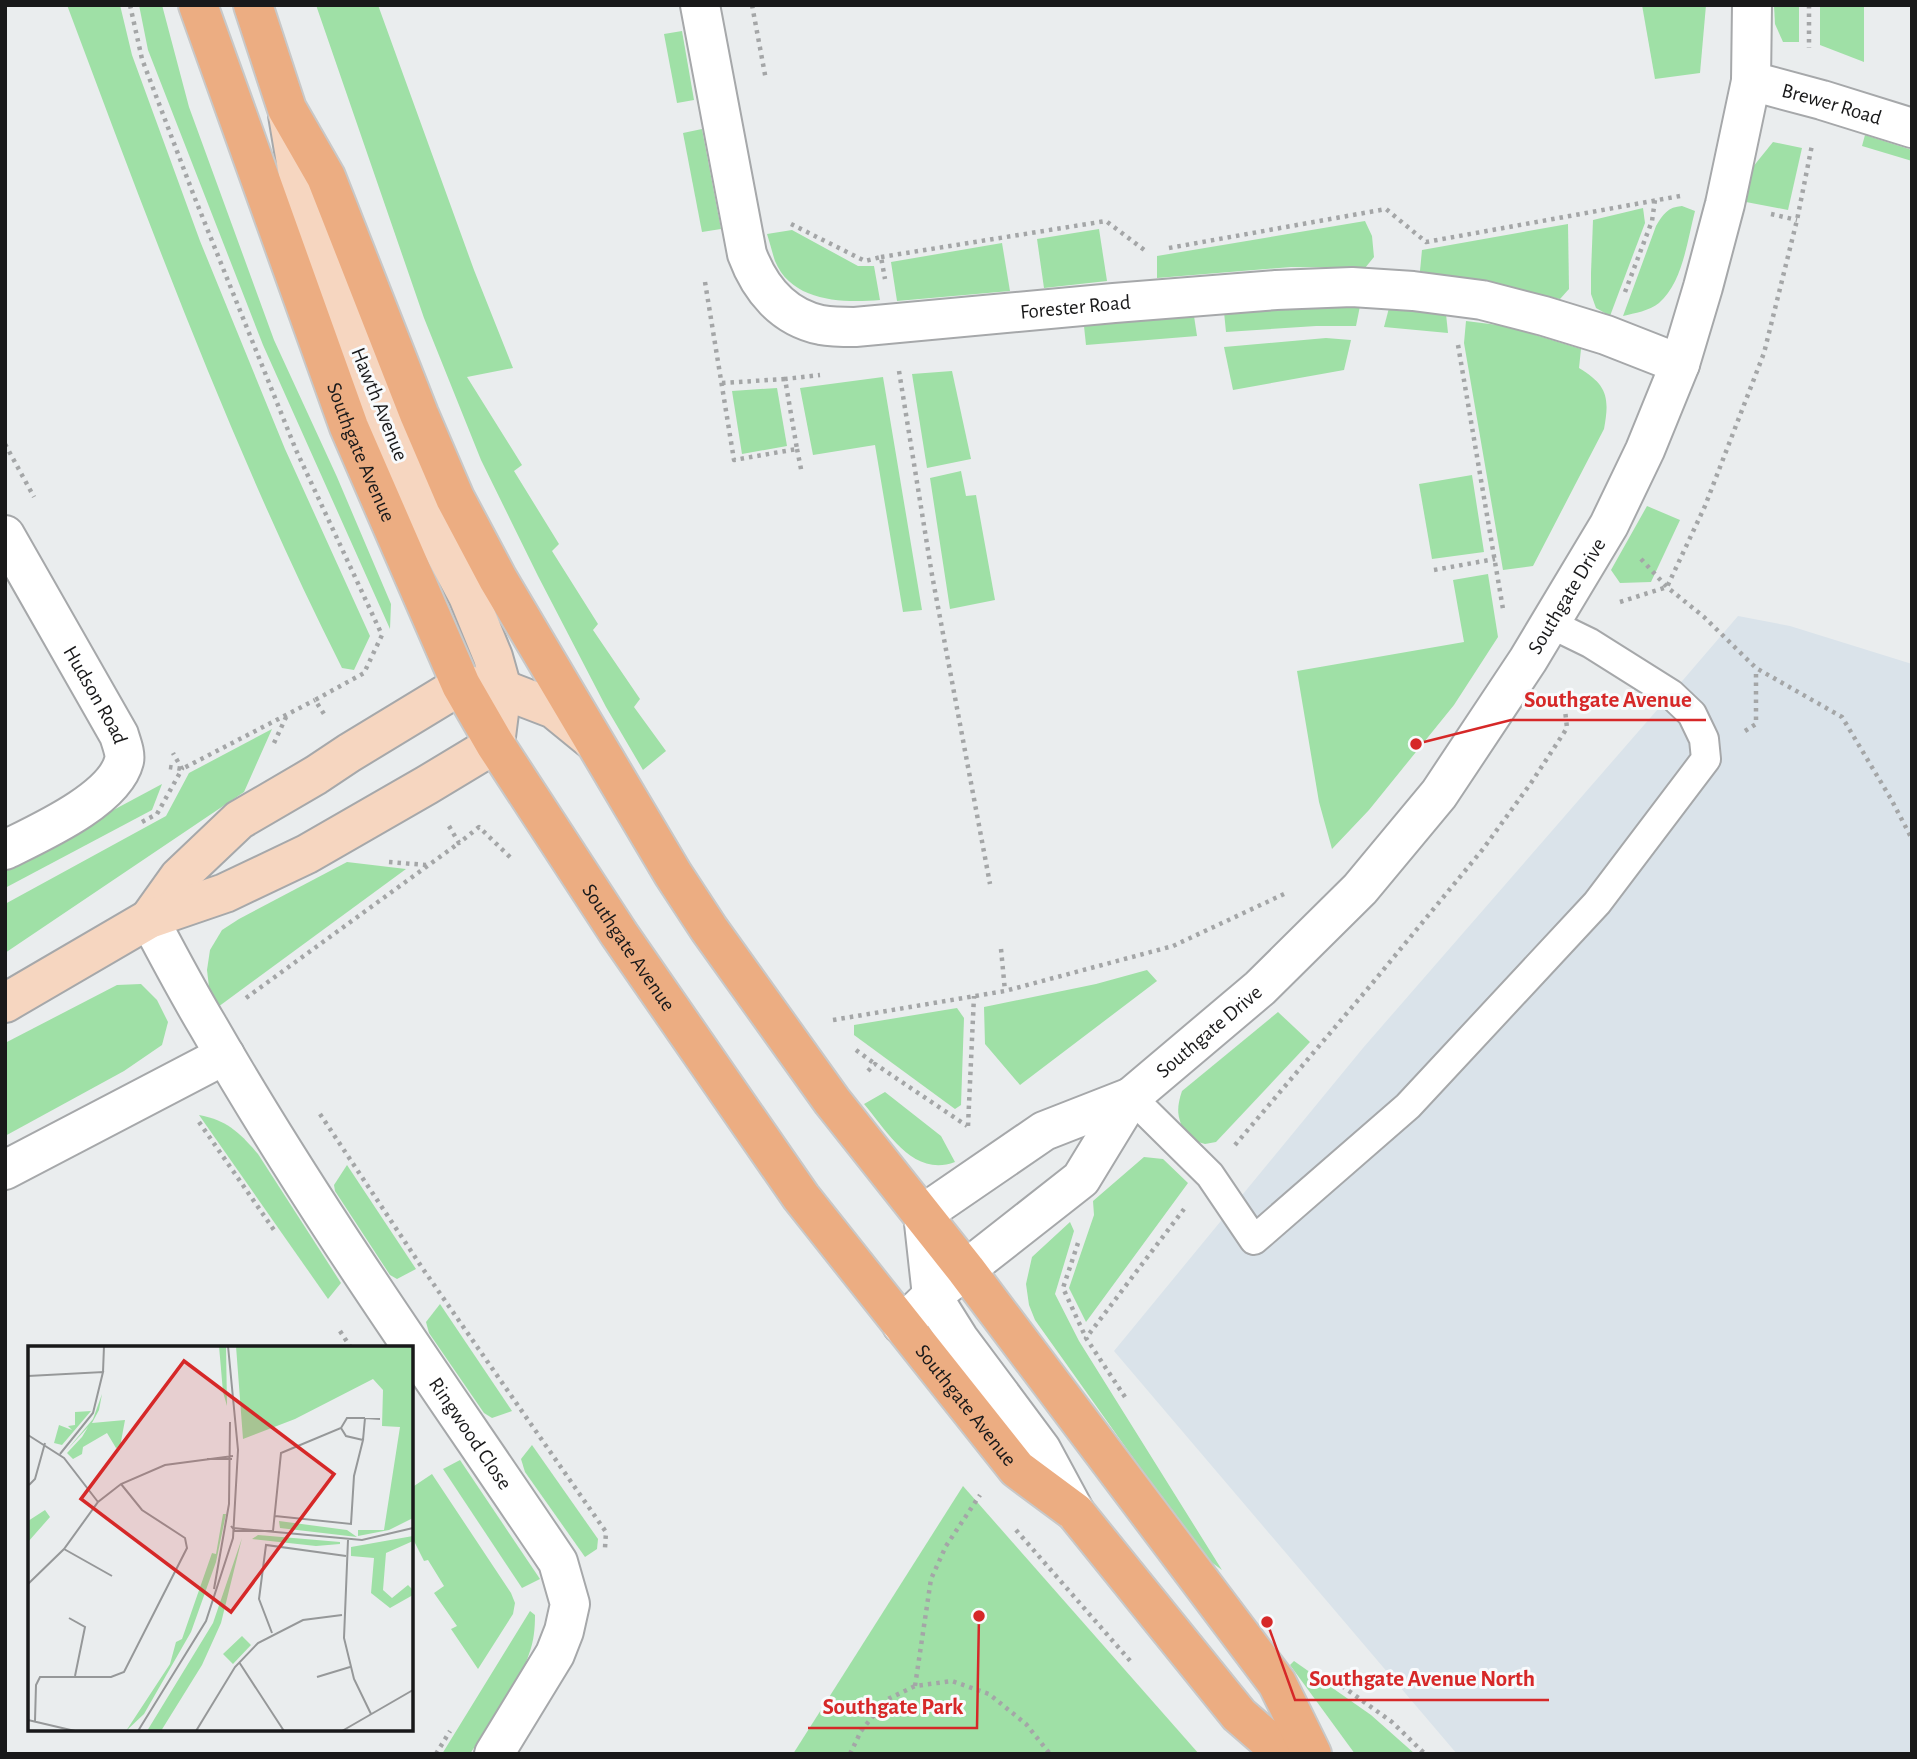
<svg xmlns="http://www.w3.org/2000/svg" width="1917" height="1759" viewBox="0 0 1917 1759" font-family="'Alegreya Sans',sans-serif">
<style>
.built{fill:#dae3ea}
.green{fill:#9fe0a6}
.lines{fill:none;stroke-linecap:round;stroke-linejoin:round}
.lane-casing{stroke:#a6a8aa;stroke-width:32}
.street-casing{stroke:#a6a8aa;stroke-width:42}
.secondary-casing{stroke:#a6a8aa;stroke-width:42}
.primary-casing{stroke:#c8c8c8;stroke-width:42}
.path{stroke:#a4a6a7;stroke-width:4.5;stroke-dasharray:3.5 5;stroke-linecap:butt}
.lane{stroke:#fff;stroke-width:28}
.street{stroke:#fff;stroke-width:38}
.secondary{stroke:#f6d6c0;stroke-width:38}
.primary{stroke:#ecad82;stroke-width:38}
.labels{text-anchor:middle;stroke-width:6;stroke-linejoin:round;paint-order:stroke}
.street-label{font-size:21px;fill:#19191a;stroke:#f8fafc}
.inset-road{fill:none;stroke:#969899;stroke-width:2}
.view{fill:#d62828;fill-opacity:0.15;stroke:#d62828;stroke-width:3.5}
.inset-edge{fill:none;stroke:#19191a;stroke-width:3.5}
.leader{fill:none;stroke:#d62828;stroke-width:2.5}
.callout-dot{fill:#d62828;stroke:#f8fafc;stroke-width:2.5}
.callout-label{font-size:23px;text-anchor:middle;font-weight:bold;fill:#d62828;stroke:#f8fafc;stroke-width:6;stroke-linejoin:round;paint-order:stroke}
</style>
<rect width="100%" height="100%" fill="#eaedee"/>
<!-- built -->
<polygon class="built" points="1738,616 1790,626 1912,664 1912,1754 1457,1754 1114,1351 1363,1048 1671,694"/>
<!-- green -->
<g class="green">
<path d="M 67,5 L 120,5 L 132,55 L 200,241 L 285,449 L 370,636 L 354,670 L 342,668 C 234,454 151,229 67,5 Z"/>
<polygon points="139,5 162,5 189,107 274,340 337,477 391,604 390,629 263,345 148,50"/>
<polygon points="316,5 378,5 474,270 513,368 467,377 522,465 514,471 559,544 552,551 598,624 593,630 640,699 634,707 666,751 643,770 606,707 538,576 481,460 424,318"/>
<polygon points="1642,5 1706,5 1700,73 1655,79"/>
<polygon points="1774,5 1799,5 1799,42 1783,42 1775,24"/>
<polygon points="1820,5 1864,5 1864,62 1820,45"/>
<polygon points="682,31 694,100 677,103 664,34"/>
<polygon points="702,129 721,229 702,232 683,133"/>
<polygon points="1865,135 1912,150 1912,161 1862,146"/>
<polygon points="1773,142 1802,148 1788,210 1746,202 1752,168"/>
<path d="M 1682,206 L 1695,211 C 1687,241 1683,282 1659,303 C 1649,311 1635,313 1623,316 L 1656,226 C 1663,214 1668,207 1682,206 Z"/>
<polygon points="1643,208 1645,223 1610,316 1596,308 1591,294 1591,273 1593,220"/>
<polygon points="1365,221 1372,236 1374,257 1365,268 1291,267 1157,278 1157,256"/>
<polygon points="1568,224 1569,289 1560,299 1420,271 1422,250"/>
<polygon points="1099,229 1107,281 1044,288 1037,239"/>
<path d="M 792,230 L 858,266 L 874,266 L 880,300 C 842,303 792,302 775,261 C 772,252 770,243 767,234 Z"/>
<polygon points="1002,243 1010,291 897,301 891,262"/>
<polygon points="1360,306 1356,326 1316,326 1226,332 1224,312 1269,307"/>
<polygon points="1389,308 1446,314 1448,333 1384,327"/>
<polygon points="1194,316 1197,336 1086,345 1084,326"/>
<path d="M 1466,321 L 1506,326 L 1581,349 L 1579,368 C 1607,385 1610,397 1604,429 L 1533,566 L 1503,570 L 1464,343 Z"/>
<polygon points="1326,338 1351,340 1344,370 1233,390 1224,347"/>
<polygon points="952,371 971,459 927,468 912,374"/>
<polygon points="883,377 922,610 903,612 875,445 813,455 800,388"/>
<polygon points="777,388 787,446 742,454 732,391"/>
<polygon points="961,471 966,496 976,495 995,600 950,609 930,478"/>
<polygon points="1472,475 1484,552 1432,559 1419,484"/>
<polygon points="1647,506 1680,520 1651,582 1620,583 1611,570"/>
<polygon points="1488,574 1498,637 1454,705 1369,810 1332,849 1319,802 1297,671 1464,642 1453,580"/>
<polygon points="272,729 244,792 5,953 5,904 166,816 189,773"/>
<polygon points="162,784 152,810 5,888 5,868"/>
<polygon points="347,862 406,869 218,1007 209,987 207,970 210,950 222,930 239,919"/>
<polygon points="1147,970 1157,981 1020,1085 985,1044 984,1007 1096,984"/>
<polygon points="141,984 157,1000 168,1022 162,1045 124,1071 5,1136 5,1043 117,985"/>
<polygon points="957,1008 964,1018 961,1105 955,1109 854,1035 854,1025"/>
<path d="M 1278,1012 L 1310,1042 L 1216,1142 L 1205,1144 L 1188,1139 C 1178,1119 1175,1112 1182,1091 Z"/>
<path d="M 885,1092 L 941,1136 L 955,1162 C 913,1178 887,1131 864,1104 Z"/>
<path d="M 199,1115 C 227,1120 240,1133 258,1154 L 341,1283 L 328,1299 Z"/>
<polygon points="1144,1157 1163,1159 1188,1183 1086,1322 1069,1288 1094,1215 1093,1201"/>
<polygon points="347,1165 416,1269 397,1279 390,1275 335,1191 334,1185"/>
<polygon points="1070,1222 1074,1231 1055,1294 1079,1341 1222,1570 1203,1556 1035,1320 1029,1305 1026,1284 1032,1257"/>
<polygon points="440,1304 512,1411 492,1418 484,1413 429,1333 426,1322"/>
<polygon points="532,1445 598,1539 597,1549 585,1557 525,1472 521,1459"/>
<polygon points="460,1460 540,1579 522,1588 443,1469"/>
<polygon points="432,1474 511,1593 515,1603 513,1614 478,1669 451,1629 457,1626 434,1593 444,1586 428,1560 424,1561 411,1535 411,1488"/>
<polygon points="963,1486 1199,1754 793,1754"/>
<path d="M 530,1611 L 535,1615 C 535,1628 534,1641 529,1654 C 519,1685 488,1725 470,1754 L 442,1754 Z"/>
<polygon points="1294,1661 1371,1715 1415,1754 1355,1754 1290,1665"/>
</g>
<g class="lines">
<defs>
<polyline id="lane" points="1131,1097 1210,1175 1254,1240 1408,1106 1597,903 1706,759 1704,739 1692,714 1671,694 1590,643 1551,624"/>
<g id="street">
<path id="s1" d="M 700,5 L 747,254 C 760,289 783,317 821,325 C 832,327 844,327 855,327 L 1114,303 L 1276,290 L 1352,287 L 1413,291 L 1482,300 L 1544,316 L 1606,335 L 1680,364"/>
<path id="s2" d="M 1751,81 L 1822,100 L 1912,128"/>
<path id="s3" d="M 5,535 L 119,735 C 121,742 126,754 124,761 C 114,800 39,833 5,850"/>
<path id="s4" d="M 149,919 C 168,955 187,991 208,1026 C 314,1211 439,1385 558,1562 L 570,1604 L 564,1631 L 555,1654 L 494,1754"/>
<polyline points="5,1170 225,1055"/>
<path id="s5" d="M 902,1325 L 932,1296 L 1081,1179 L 1131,1097 L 1260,988 L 1360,889 L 1439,794 L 1528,660 L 1609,525 L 1645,450 L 1680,364 L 1703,287 L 1725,204 L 1751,81 L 1752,5"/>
<polyline points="1075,1512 1041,1449 959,1339 932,1296 923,1214 1044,1131 1131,1097"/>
</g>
<g id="secondary">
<polyline points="149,919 179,877 239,820 316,775 349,753 461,685 502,689 554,709 592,740"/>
<polyline points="5,1003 149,919 225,893 307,854 427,785 495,744 502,689 493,657 468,596 435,534 381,413 300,186 288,115"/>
</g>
<g id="primary">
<path id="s6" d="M 198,5 L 349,427 L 461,685 L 495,744 L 619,934 L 801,1197 L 1017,1469 L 1075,1512 L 1239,1715 L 1284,1754"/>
<polyline points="253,5 287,109 326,177 419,414 455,498 498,579 673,874 709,929 832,1101 966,1270 1277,1683 1312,1754"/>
</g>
</defs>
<!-- lane casing -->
<use href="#lane" class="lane-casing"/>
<!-- street casing -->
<use href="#street" class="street-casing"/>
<!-- secondary casing -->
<use href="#secondary" class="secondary-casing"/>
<!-- primary casing -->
<use href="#primary" class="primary-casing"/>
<!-- path -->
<g class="path">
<polyline points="130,5 142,59 194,196 296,450 382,635 364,673 315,700 324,714"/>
<polyline points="752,5 766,80"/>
<polyline points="1809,5 1809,48"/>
<polyline points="1771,214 1797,220"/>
<polyline points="791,224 865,261 881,257 885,279"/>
<polyline points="1169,248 1386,209 1426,242 1680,196"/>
<polyline points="881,257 1106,221 1147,252"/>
<polyline points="705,282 734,460 797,449 785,379 820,375"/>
<polyline points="1625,292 1652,221 1655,200"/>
<polyline points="1458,345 1503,609"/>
<polyline points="899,371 932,575 990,884"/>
<polyline points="722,383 785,379"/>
<polyline points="5,444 34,497"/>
<polyline points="797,449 802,474"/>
<polyline points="1641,559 1667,587 1704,617 1756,668 1842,717 1891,799 1912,839"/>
<polyline points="1434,570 1495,559"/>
<polyline points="1620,602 1667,587 1705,506 1764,353 1797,220 1812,145"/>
<polyline points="1745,731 1756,724 1756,669"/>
<polyline points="274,743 287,715"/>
<polyline points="169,767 182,769 315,700"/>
<polyline points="142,822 157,814 182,769 173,753"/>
<polyline points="449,826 459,843 479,827 511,858"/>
<polyline points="389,862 426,865"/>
<polyline points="1001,949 1005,991"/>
<polyline points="246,998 459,843"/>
<polyline points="833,1020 1005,991 1173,946 1284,894"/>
<polyline points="856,1050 875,1064"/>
<polyline points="868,1071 875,1064 967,1126"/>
<polyline points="320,1114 423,1269 606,1532 605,1548"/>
<polyline points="199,1122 274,1230"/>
<polyline points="968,1126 974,996"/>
<polyline points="1235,1145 1370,986 1483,849 1531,783 1567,728 1563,692"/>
<polyline points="1078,1243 1063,1288 1086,1338"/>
<polyline points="340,1331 351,1348"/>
<polyline points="1125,1397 1086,1338 1184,1209"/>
<polyline points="1016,1530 1132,1663"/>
<polyline points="1328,1676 1392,1722 1425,1754"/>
<polyline points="915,1686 931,1579 946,1546 980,1495"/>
<polyline points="436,1754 450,1731"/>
<polyline points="850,1754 861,1731 886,1700 915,1686 952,1681 989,1694 1026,1724 1050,1754"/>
</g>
<!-- lane -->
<use href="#lane" class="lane"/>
<!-- street -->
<use href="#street" class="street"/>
<!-- secondary -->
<use href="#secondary" class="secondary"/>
<!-- primary -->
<use href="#primary" class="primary"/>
</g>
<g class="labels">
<!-- street labels -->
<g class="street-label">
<text dy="7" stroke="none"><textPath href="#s2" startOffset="84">Brewer Road</textPath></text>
<text dy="7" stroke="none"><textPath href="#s1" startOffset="616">Forester Road</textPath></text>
<text transform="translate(380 404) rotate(68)" y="7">Hawth Avenue</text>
<text dy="7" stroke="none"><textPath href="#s6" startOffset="476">Southgate Avenue</textPath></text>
<text dy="7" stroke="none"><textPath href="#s5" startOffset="996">Southgate Drive</textPath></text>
<text dy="7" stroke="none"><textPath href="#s3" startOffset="184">Hudson Road</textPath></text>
<text dy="7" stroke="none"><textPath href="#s6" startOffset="1041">Southgate Avenue</textPath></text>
<text dy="7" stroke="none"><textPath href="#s5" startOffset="429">Southgate Drive</textPath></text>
<text dy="7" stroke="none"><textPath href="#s6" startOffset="1610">Southgate Avenue</textPath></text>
<text dy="7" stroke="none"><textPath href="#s4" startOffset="607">Ringwood Close</textPath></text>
</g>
</g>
<!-- overview -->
<g transform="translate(28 1346)">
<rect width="385" height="385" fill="#eaedee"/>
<path d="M 191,0 L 198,0 L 199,60 L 195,46 ZM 208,0 L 385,0 L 385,172 L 361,184 L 330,190 L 330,184 L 356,184 L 372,81 L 354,80 L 355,44 L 345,33 L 267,73 L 215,93 ZM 74,48 L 71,64 L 64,77 L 97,74 L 92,101 L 88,102 L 79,87 L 55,101 L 54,108 L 45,113 L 39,107 L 54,91 L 60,81 L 38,105 L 65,73 ZM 63,65 L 34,99 L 26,97 L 31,79 L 44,84 L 40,80 L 47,79 L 47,66 ZM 17,164 L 22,171 L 0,196 L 0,175 ZM 195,168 L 198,168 L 188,216 L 163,286 L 116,368 L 98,385 L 142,318 L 148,296 L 154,293 L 184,207 L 188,208 ZM 251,175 L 319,184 L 329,191 L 252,182 ZM 230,189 L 312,196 L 312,198 L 288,200 L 224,193 ZM 385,190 L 385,195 L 358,207 L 355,244 L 364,252 L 380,239 L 385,244 L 385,249 L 362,262 L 343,247 L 346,212 L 323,210 L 323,201 ZM 214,192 L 193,277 L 174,319 L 133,385 L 119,385 L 185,277 ZM 214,290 L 223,299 L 205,318 L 195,308 Z" fill="#9fe0a6"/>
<path class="inset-road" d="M 75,26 L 76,0M 0,30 L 75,26 L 65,67 L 32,108M 0,89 L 36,112 L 70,156M 335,94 L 337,72 L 352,73M 179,113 L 204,113M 1,139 L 7,133 L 17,97M 247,170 L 323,178 L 326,130 L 335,94 L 318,90 L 313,82M 203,180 L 207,185 L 244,185M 205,182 L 334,194 L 385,182M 245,185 L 253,107 L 313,82 L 319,72 L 337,72M 320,194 L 316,292 L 326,333 L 343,368M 36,203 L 84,230M 0,238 L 36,203 L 70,156 L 93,138 L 137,119 L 205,110M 186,243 L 201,158 L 202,76M 41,272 L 57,281 L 47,330M 244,287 L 231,253 L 238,199 L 318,210M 211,316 L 256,385M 289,331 L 322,321M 0,374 L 47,385M 7,375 L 8,339 L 12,331 L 83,331 L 96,326 L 159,202 L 157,192 L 114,164 L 93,138M 110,385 L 178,275 L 205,192 L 210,104 L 200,0M 168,385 L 207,321 L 230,297 L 275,274 L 314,269M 314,385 L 385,344"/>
<path class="view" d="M 156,15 L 306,128 L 203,266 L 53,153 Z"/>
<rect width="385" height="385" class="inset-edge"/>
</g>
<!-- callouts -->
<path class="leader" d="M1416 744L1511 720H1706M1267 1622L1295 1700H1549M979 1616L977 1728H808"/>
<g class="callout-dot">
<circle cx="1416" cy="744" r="7"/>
<circle cx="1267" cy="1622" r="7"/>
<circle cx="979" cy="1616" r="7"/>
</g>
<g class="callout-label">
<text x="1608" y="707">Southgate Avenue</text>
<text x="1422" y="1686">Southgate Avenue North</text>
<text x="893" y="1714">Southgate Park</text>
</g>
<!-- border -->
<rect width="1917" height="1759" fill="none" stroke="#19191a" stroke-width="14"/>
</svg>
